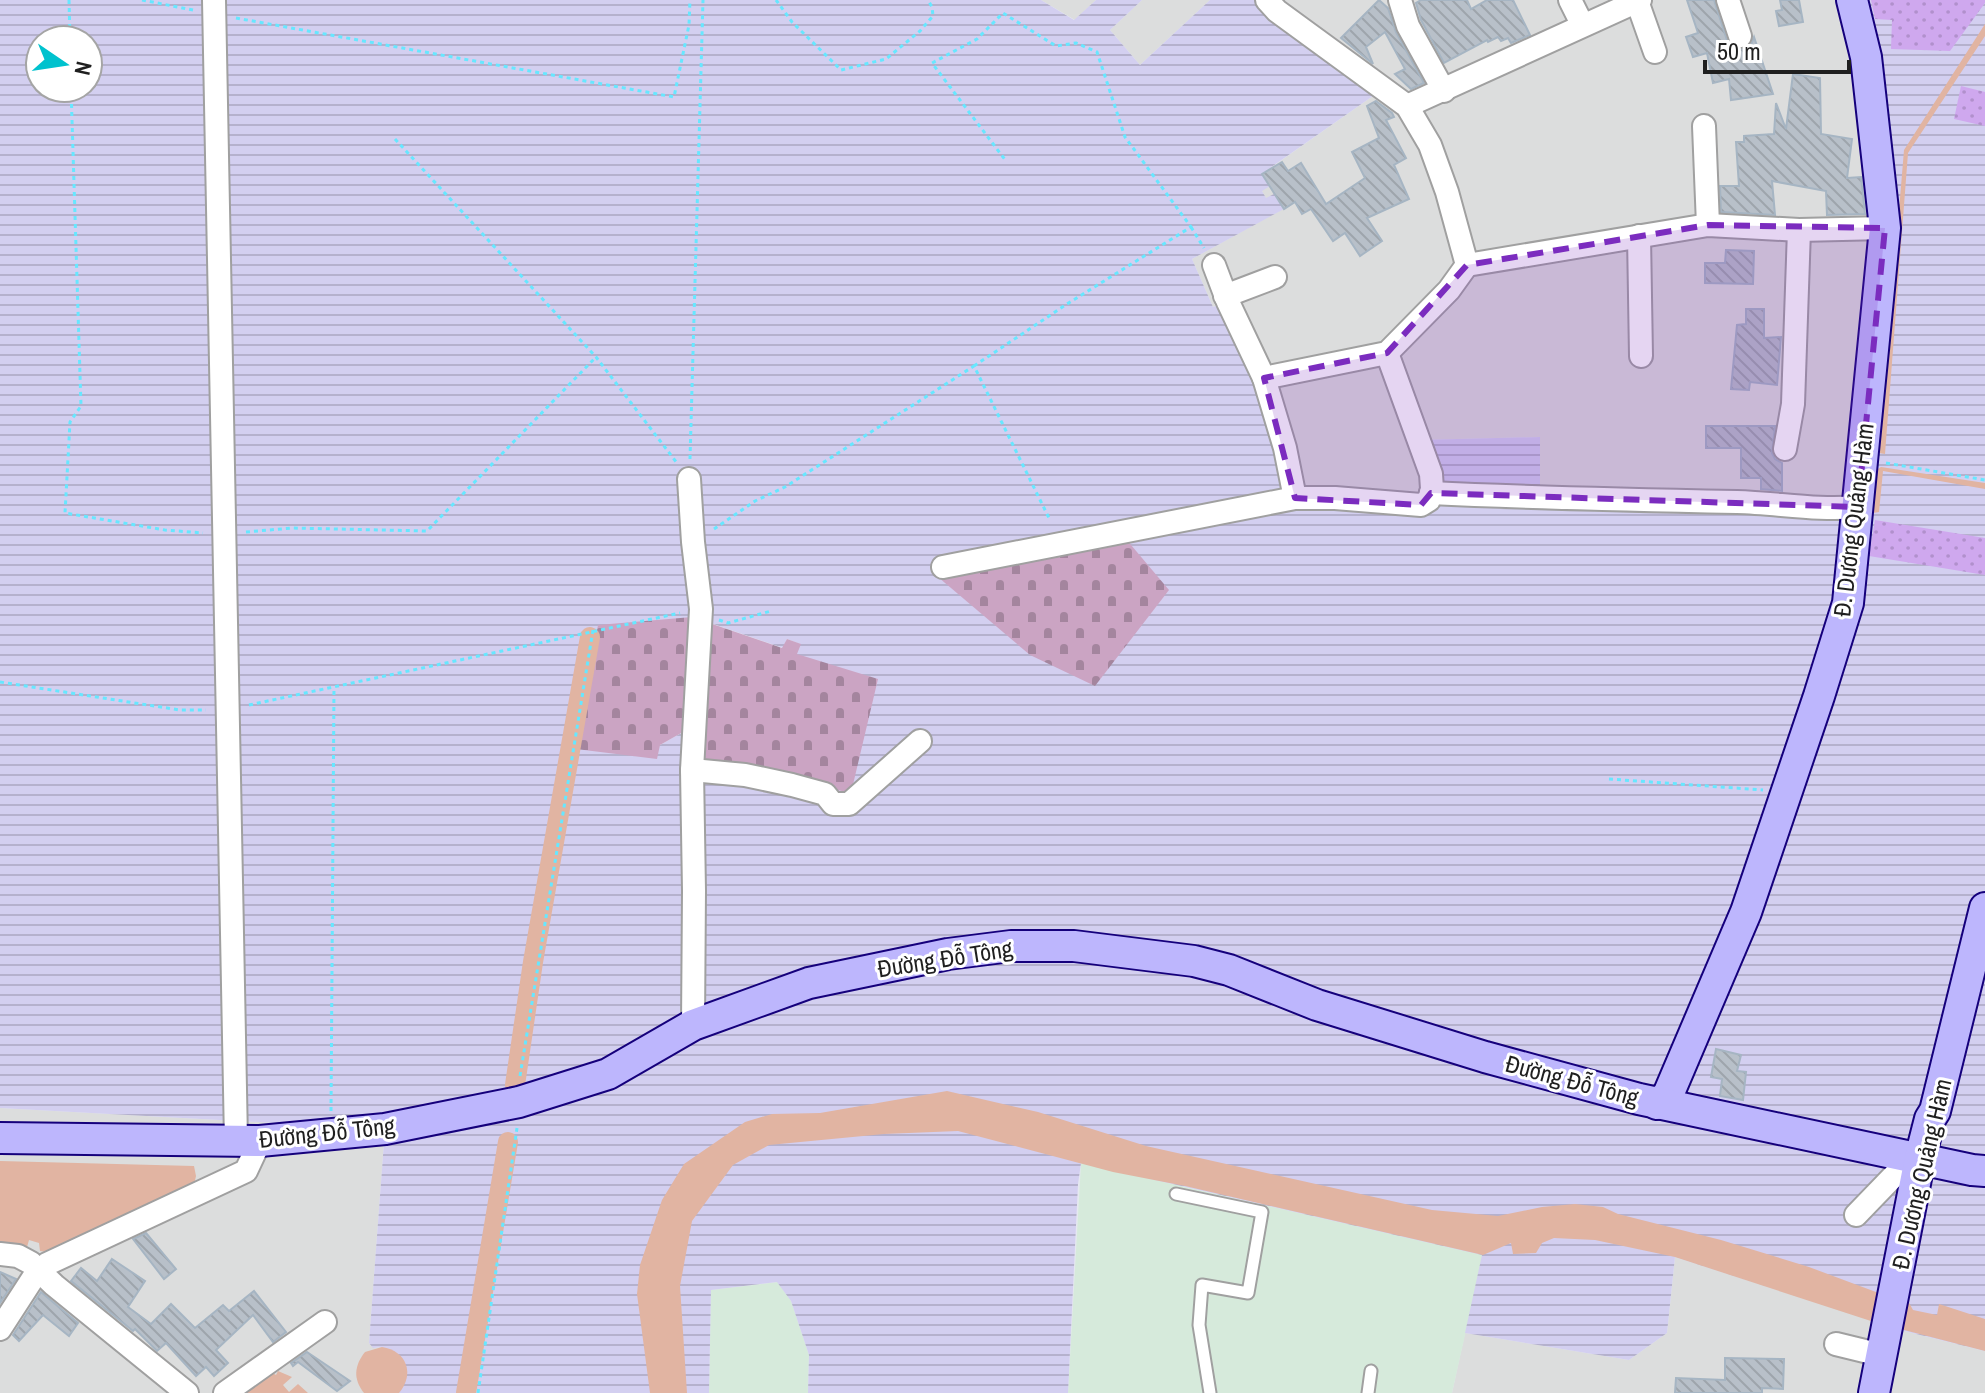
<svg xmlns="http://www.w3.org/2000/svg" width="1985" height="1393" viewBox="0 0 1985 1393" font-family="'Archivo Narrow',sans-serif">
<style>
.residential{fill:#dcdddd}
.industrial{fill:#d6eadb}
.farmland{fill:url(#farmland-rules);fill-rule:evenodd}
.cemetery{fill:url(#cemetery-stones)}
.garden{fill:url(#garden-dots)}
.water{fill:#e1b4a2}
.lines{fill:none;stroke-linecap:round;stroke-linejoin:round}
.canal{stroke:#e1b4a2;stroke-width:20}
.building{fill:url(#building-back-hatch);stroke:#a6b5c3;stroke-width:2}
.lane-casing{stroke:#a0a0a0;stroke-width:15}
.street-casing{stroke:#a0a0a0;stroke-width:26}
.secondary-casing{stroke:#15007c;stroke-width:34}
.path{stroke:#67e7ff;stroke-width:3;stroke-dasharray:4 4;stroke-linecap:butt}
.lane{stroke:#fff;stroke-width:11}
.street{stroke:#fff;stroke-width:22}
.secondary{stroke:#bdb6fd;stroke-width:30}
.marked{fill:#7b2cbf;fill-opacity:0.2;stroke:#7b2cbf;stroke-width:6;stroke-dasharray:16 10;stroke-linejoin:round}
.labels{text-anchor:middle;stroke-width:6;stroke-linejoin:round;paint-order:stroke}
.street-label{font-size:24px;fill:#1f1f1f;stroke:#fff}
</style>
<defs>
<pattern id="farmland-rules" width="6" height="5" patternUnits="userSpaceOnUse" patternTransform="scale(2)"><rect width="6" height="5" fill="#d3cff0"/><path d="M0 2.5h6" fill="none" stroke="#b5b1cd"/></pattern>
<pattern id="cemetery-stones" width="16" height="16" patternUnits="userSpaceOnUse" patternTransform="scale(2)"><rect width="16" height="16" fill="#cba4c3"/><path d="M2 7V4a2 2 0 0 1 4 0v3zM10 15v-3a2 2 0 0 1 4 0v3z" fill="#a4859e"/></pattern>
<pattern id="garden-dots" width="8" height="8" patternUnits="userSpaceOnUse" patternTransform="scale(2)"><rect width="8" height="8" fill="#cfa8ee"/><path d="M2 2h.1M6 6h.1" fill="none" stroke="#b190cc" stroke-width="1.8" stroke-linecap="round"/></pattern>
<pattern id="building-back-hatch" width="6" height="6" patternUnits="userSpaceOnUse" patternTransform="scale(2)"><rect width="6" height="6" fill="#b8c0c9"/><path d="M-1 5l2 2M0 0l6 6M5-1l2 2" fill="none" stroke="#9ea5ac"/></pattern>
</defs>
<rect width="100%" height="100%" fill="#e5e8f0"/>
<!-- residential -->
<g class="residential">
<polygon points="1041,0 1096,0 1075,20"/>
<polygon points="1142,0 1210,0 1140,65 1110,30"/>
<polygon points="1267,0 1852,0 1878,157 1858,507 1540,498 1539,437 1419,440 1429,500 1295,498 1227,302 1213,307 1192,259 1283,209 1275,194 1266,199 1262,191 1262,174 1380,91"/>
<polygon points="0,1108 385,1129 369,1343 374,1348 382,1347 399,1393 0,1393"/>
<polygon points="1675,1257 1908,1332 1985,1351 1985,1393 1452,1393 1465,1333 1629,1360 1667,1333"/>
</g>
<!-- industrial -->
<g class="industrial">
<polygon points="1081,1163 1483,1255 1452,1393 1068,1393"/>
<polygon points="778,1282 791,1301 809,1355 808,1393 709,1393 711,1290"/>
</g>
<!-- farmland -->
<path class="farmland" d="M 0,0 L 1041,0 L 1074,20 L 1096,0 L 1142,0 L 1110,30 L 1140,65 L 1210,0 L 1267,0 L 1380,91 L 1263,173 L 1270,186 L 1262,191 L 1266,198 L 1274,194 L 1284,209 L 1192,259 L 1213,307 L 1228,302 L 1295,498 L 1429,500 L 1418,440 L 1540,437 L 1540,498 L 1858,507 L 1885,228 L 1852,0 L 1985,0 L 1985,1351 L 1908,1332 L 1675,1257 L 1667,1333 L 1629,1360 L 1465,1333 L 1482,1255 L 1081,1163 L 1078,1184 L 1068,1393 L 808,1393 L 809,1355 L 791,1301 L 777,1282 L 711,1290 L 709,1393 L 399,1393 L 382,1347 L 373,1348 L 369,1343 L 385,1129 L 0,1108 ZM 40,40 L 88,40 L 88,88 L 40,88 ZM 693,617 L 783,648 L 787,639 L 800,644 L 796,654 L 706,719 L 660,745 Z"/>
<!-- cemetery -->
<g class="cemetery">
<polygon points="1115,526 1169,590 1095,686 1030,655 938,577"/>
<polygon points="692,617 782,648 787,639 801,644 797,654 878,679 851,793 701,760 706,719 660,745 657,759 576,749 598,625"/>
</g>
<!-- garden -->
<g class="garden">
<polygon points="1871,0 1985,0 1985,3 1950,51 1891,49 1892,20 1875,19"/>
<polygon points="1961,86 1985,92 1985,126 1954,119"/>
<polygon points="1875,520 1985,538 1985,575 1869,556"/>
</g>
<!-- water -->
<g class="water">
<polygon points="1985,24 1985,36 1908,153 1885,454 1879,453 1904,150"/>
<polygon points="1881,467 1985,483 1985,489 1883,471 1879,512 1873,513 1878,469"/>
<polygon points="947,1091 1038,1112 1146,1146 1432,1210 1498,1216 1542,1207 1575,1204 1603,1207 1618,1214 1721,1240 1809,1267 1884,1295 1907,1299 1913,1310 1937,1315 1939,1304 1985,1319 1985,1351 1877,1323 1675,1257 1595,1240 1554,1238 1542,1243 1536,1253 1513,1254 1511,1243 1483,1255 1185,1186 1113,1172 958,1131 884,1134 769,1145 733,1165 692,1221 680,1286 687,1393 650,1393 637,1294 640,1265 662,1200 684,1164 745,1122 772,1114 820,1113"/>
<polygon points="0,1161 194,1166 196,1176 193,1189 53,1253 40,1251 39,1243 29,1240 27,1247 0,1243"/>
<path d="M 382,1347 C 407,1351 415,1374 399,1393 L 364,1393 C 353,1379 354,1366 365,1352 Z"/>
<polygon points="278,1371 292,1377 283,1385 289,1392 298,1384 308,1393 237,1393 271,1372 276,1375"/>
</g>
<g class="lines">
<!-- canal -->
<g class="canal">
<polyline points="515,1085 533,962 590,637"/>
<polyline points="466,1393 508,1142"/>
</g>
</g>
<!-- building -->
<g class="building">
<polygon points="1379,0 1388,8 1396,32 1424,83 1411,89 1395,74 1405,69 1385,32 1366,47 1373,64 1341,38"/>
<polygon points="1421,0 1467,0 1471,9 1487,0 1513,0 1530,35 1511,43 1508,38 1501,41 1498,37 1488,42 1487,40 1444,63 1421,20 1416,3"/>
<polygon points="1687,0 1714,0 1727,40 1731,47 1745,49 1751,45 1754,37 1773,94 1731,100 1729,79 1713,83 1707,53 1693,57 1686,37 1698,33"/>
<polygon points="1780,0 1799,0 1803,22 1779,26 1776,11 1782,10"/>
<polygon points="1793,74 1820,78 1821,134 1852,139 1847,178 1861,177 1865,214 1827,215 1826,191 1772,181 1775,215 1721,212 1720,186 1739,186 1736,142 1744,142 1744,136 1774,134 1776,103 1786,129"/>
<polygon points="1376,101 1392,113 1394,117 1386,120 1406,158 1394,165 1409,199 1367,218 1382,241 1360,256 1345,233 1333,241 1311,209 1302,214 1295,202 1284,209 1262,174 1282,162 1288,171 1301,163 1326,204 1365,178 1352,152 1379,138 1367,106"/>
<polygon points="1726,250 1754,251 1753,284 1705,283 1705,263 1725,263"/>
<polygon points="1746,309 1764,309 1764,338 1781,337 1777,385 1750,382 1749,390 1731,389 1737,325 1746,324"/>
<polygon points="1706,426 1775,426 1772,453 1775,459 1782,463 1782,491 1761,489 1761,478 1741,478 1741,448 1706,448"/>
<polygon points="1716,1049 1741,1055 1737,1071 1746,1072 1743,1100 1720,1096 1722,1079 1711,1077"/>
<polygon points="146,1233 176,1269 164,1279 133,1239"/>
<polygon points="112,1259 145,1281 128,1307 151,1324 171,1304 195,1328 223,1305 229,1311 254,1291 286,1332 273,1342 253,1315 216,1350 228,1363 214,1376 206,1367 196,1376 166,1343 157,1351 135,1329 133,1331 71,1281 81,1268 97,1281"/>
<polygon points="0,1272 16,1279 0,1303"/>
<polygon points="41,1292 78,1323 69,1336 43,1315 19,1341 13,1335"/>
<polygon points="307,1352 350,1381 337,1391 298,1362 293,1366 291,1363"/>
<polygon points="1725,1358 1784,1359 1783,1389 1762,1388 1762,1393 1675,1393 1676,1378 1725,1380"/>
</g>
<g class="lines">
<defs>
<g id="lane">
<polyline points="1176,1194 1262,1212 1248,1293 1202,1285 1199,1325 1210,1393"/>
<polyline points="1368,1393 1371,1371"/>
</g>
<g id="street">
<polyline points="214,0 236,1141"/>
<polyline points="1267,0 1277,11 1407,106 1430,145 1447,192 1467,265"/>
<polyline points="1400,0 1408,26 1444,91"/>
<polyline points="1570,0 1582,24"/>
<polyline points="1728,0 1740,36"/>
<polyline points="1637,1 1655,52"/>
<polyline points="1407,106 1640,0"/>
<polyline points="1704,126 1708,225"/>
<polyline points="1639,236 1641,356"/>
<polyline points="1214,265 1228,302 1264,378 1387,353 1449,290 1467,265 1708,225 1799,230 1885,228"/>
<polyline points="1225,296 1275,277"/>
<polyline points="1264,378 1285,448 1295,498"/>
<polyline points="1785,449 1793,404 1799,230"/>
<polyline points="689,479 693,542 701,609 692,770 694,891 693,1025"/>
<path d="M 1431,493 C 1533,498 1635,500 1737,502 C 1777,503 1818,511 1858,507"/>
<polyline points="943,567 1295,498 1335,498 1421,505 1429,500 1432,489 1431,474 1387,353"/>
<polyline points="692,770 745,775 792,785 825,794 833,804 849,804 920,741"/>
<polyline points="1856,1215 1913,1156"/>
<polyline points="0,1254 18,1256 31,1263 54,1285 187,1393"/>
<polyline points="0,1329 35,1275 47,1264 246,1171 260,1141"/>
<polyline points="1836,1344 1881,1355"/>
<polyline points="225,1393 325,1322"/>
</g>
<g id="secondary">
<polyline points="1657,1104 1668,1095 1746,912 1819,696 1848,603 1885,228 1866,57 1852,0"/>
<polyline points="0,1138 260,1141 385,1129 519,1102 608,1074 693,1025 809,983 948,954 1011,946 1074,946 1194,961 1229,970 1317,1005 1485,1057 1639,1099 1972,1170 1985,1171"/>
<polyline points="1874,1393 1920,1158 1930,1119 1935,1111 1985,908"/>
</g>
</defs>
<!-- lane casing -->
<use href="#lane" class="lane-casing"/>
<!-- street casing -->
<use href="#street" class="street-casing"/>
<!-- secondary casing -->
<use href="#secondary" class="secondary-casing"/>
<!-- path -->
<g class="path">
<polyline points="69,0 70,40"/>
<polyline points="142,0 193,10"/>
<polyline points="776,0 792,22 841,70 886,59 920,31 933,16 932,7 928,0"/>
<polyline points="236,18 674,97 689,25 690,0"/>
<polyline points="71,88 81,406 70,422 65,513 165,530 203,533"/>
<polyline points="395,139 596,357 677,463"/>
<polyline points="1191,227 1204,248"/>
<polyline points="974,366 1067,304 1191,227 1125,137 1097,52 1076,43 1056,46 1003,13 977,39 932,63 1006,161"/>
<polyline points="690,459 703,0"/>
<polyline points="1886,463 1985,480"/>
<polyline points="714,529 755,501 785,487 974,366 1049,518"/>
<polyline points="246,532 292,528 427,531 596,357"/>
<polyline points="719,620 728,623 771,611"/>
<polyline points="0,682 180,710 206,710"/>
<polyline points="249,705 680,613"/>
<polyline points="1609,779 1763,790"/>
<polyline points="520,1076 593,630"/>
<polyline points="331,1111 334,687"/>
<polyline points="478,1393 517,1128"/>
</g>
<!-- lane -->
<use href="#lane" class="lane"/>
<!-- street -->
<use href="#street" class="street"/>
<!-- secondary -->
<use href="#secondary" class="secondary"/>
</g>
<!-- marked area -->
<path class="marked" d="M 1708,225 L 1885,228 L 1858,507 L 1431,493 L 1421,505 L 1295,498 L 1264,378 L 1387,353 L 1467,265 Z"/>
<g class="labels">
<!-- street labels -->
<g class="street-label">
<text transform="translate(1854 520) rotate(-83)" y="8">Đ. Dương Quảng Hàm</text>
<text transform="translate(945 959) rotate(-9)" y="8">Đường Đỗ Tông</text>
<text transform="translate(1572 1081) rotate(15)" y="8">Đường Đỗ Tông</text>
<text transform="translate(327 1133) rotate(-6)" y="8">Đường Đỗ Tông</text>
<text transform="translate(1922 1174) rotate(-77)" y="8">Đ. Dương Quảng Hàm</text>
</g>
</g>
<!-- north arrow -->
<g transform="translate(64 64) rotate(103)"><circle r="38" fill="#ffffff" stroke="#a5a5a5" stroke-width="2"/>
<path d="M0-6L14 30L0 20L-14 30Z" fill="#00c2ce"/>
<text y="-12" font-size="22" font-weight="bold" text-anchor="middle" fill="#1f1f1f">N</text>
</g>
<!-- scale -->
<path d="M1705 60v12h144v-12" fill="none" stroke="#1f1f1f" stroke-width="4"/>
<text x="1717" y="60" font-size="24" fill="#1f1f1f" stroke="#ffffff" stroke-width="6" paint-order="stroke">50 m</text>
</svg>
